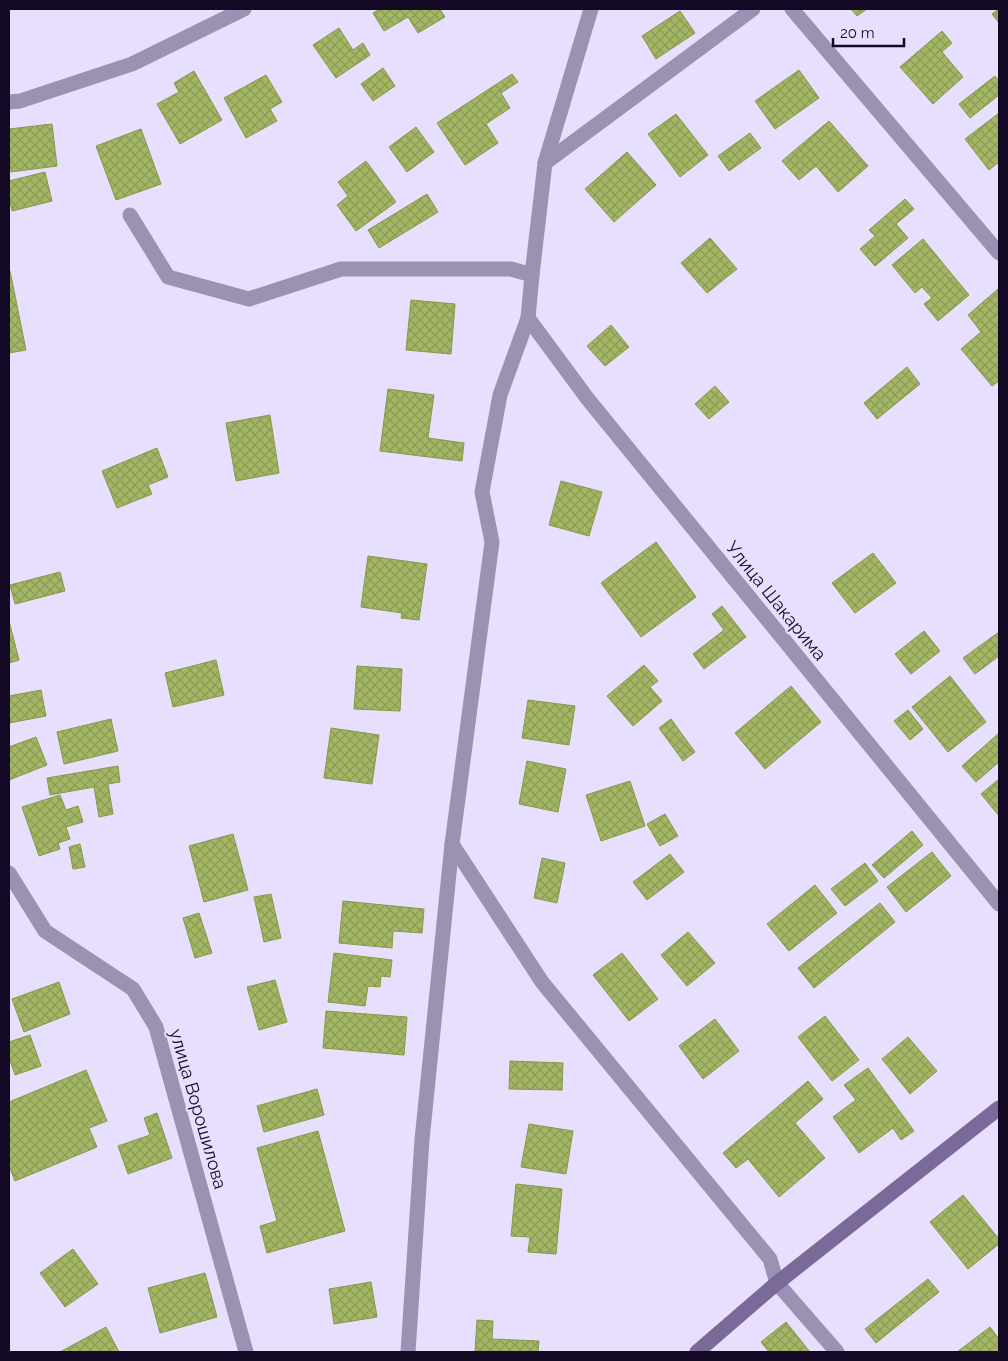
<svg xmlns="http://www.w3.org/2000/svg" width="1008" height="1361" viewBox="0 0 1008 1361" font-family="Raleway,sans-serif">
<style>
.building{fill:url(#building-cross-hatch);stroke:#879947}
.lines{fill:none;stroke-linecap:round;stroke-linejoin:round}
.street{stroke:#9c91b2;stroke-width:15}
.secondary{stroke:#7a6999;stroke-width:15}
.labels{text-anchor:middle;stroke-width:4.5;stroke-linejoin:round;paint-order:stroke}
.street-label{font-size:18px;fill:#140924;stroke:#e8defe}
</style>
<defs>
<pattern id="building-cross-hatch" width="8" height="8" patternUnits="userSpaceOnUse" patternTransform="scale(1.25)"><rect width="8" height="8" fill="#a3b664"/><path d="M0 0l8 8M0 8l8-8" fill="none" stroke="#8b9b57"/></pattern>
</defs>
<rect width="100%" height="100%" fill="#e8defe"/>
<!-- building -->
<g class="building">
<polygon points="380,9 440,9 445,17 418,33 408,17 384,31 373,13"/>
<polygon points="851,9 867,9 857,16"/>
<polygon points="999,9 999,23 992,14"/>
<polygon points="680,11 695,33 656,59 642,36"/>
<polygon points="339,28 353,50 363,43 370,55 336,78 313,45"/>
<polygon points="942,31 952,43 942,52 963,77 933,104 900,67"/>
<polygon points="383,68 395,86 373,101 361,84"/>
<polygon points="799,70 819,98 775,129 755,101"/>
<polygon points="194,71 222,120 180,144 157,104 179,92 174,83"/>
<polygon points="512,74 518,82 501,93 510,108 486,124 498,143 465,165 437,123"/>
<polygon points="266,75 282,102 270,109 277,121 246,138 224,98"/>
<polygon points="995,76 999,81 999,95 970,118 959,104"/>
<polygon points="999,113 999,162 989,170 965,139"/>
<polygon points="676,114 708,155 680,177 648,134"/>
<polygon points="829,121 868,166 838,192 816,166 799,180 782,161"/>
<polygon points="52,124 57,166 11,172 9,153 9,129"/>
<polygon points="416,127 434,152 407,172 389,147"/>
<polygon points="141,129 161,184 116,200 96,146"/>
<polygon points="750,133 761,148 729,171 718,156"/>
<polygon points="627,152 656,185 614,222 585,189"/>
<polygon points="366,161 396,202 356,231 337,205 348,196 338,182"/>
<polygon points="45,172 52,201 12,211 9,196 9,181"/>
<polygon points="427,194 438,212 379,248 368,230"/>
<polygon points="905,199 914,209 896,224 908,238 875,266 860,249 875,236 869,230"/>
<polygon points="710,238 737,269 707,293 681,263"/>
<polygon points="923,239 969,295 938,321 924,304 932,298 922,287 915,293 892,265"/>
<polygon points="10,271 26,350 9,353 9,272"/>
<polygon points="998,289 999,315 996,317 999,320 999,381 992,386 961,349 981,332 968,315"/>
<polygon points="411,300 455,304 451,354 406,350"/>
<polygon points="611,325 629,347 605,366 587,346"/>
<polygon points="907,367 920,384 877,419 864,403"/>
<polygon points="715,386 729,402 709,419 695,404"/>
<polygon points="388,389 434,395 428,438 464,443 462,461 380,451"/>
<polygon points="270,415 279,473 236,481 226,423"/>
<polygon points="157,448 168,477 148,485 152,494 117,508 102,471"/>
<polygon points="561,481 602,492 589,536 549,525"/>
<polygon points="656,542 696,597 641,637 601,583"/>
<polygon points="873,553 896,583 855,613 832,583"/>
<polygon points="368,556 427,564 419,620 401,618 402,613 361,607"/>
<polygon points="60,572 65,591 15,604 10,585"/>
<polygon points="722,606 746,637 704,669 693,654 724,630 712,614"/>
<polygon points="9,621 19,660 9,663"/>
<polygon points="924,631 940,651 911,674 895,654"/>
<polygon points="999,632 999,656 975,674 963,658"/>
<polygon points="216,660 224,695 173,707 165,673"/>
<polygon points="644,665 658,681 650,687 662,701 633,726 607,696"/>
<polygon points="357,666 402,669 400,711 354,709"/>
<polygon points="950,676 986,722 948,752 912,707"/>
<polygon points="791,686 821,722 765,769 735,733"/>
<polygon points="41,690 46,716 9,723 9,696"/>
<polygon points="528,700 575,706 569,745 522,738"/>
<polygon points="908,710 923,729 910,740 894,721"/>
<polygon points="111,719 118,751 64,764 57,732"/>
<polygon points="671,719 695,752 683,761 659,728"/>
<polygon points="331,728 379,735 372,784 324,778"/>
<polygon points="999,733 999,762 976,782 962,766"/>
<polygon points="36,737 47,765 9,780 9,747"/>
<polygon points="527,761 566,769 558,812 519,804"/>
<polygon points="118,766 120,782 108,784 113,814 99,817 94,787 50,795 47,778"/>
<polygon points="999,779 999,816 981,794"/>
<polygon points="630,781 645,826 601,841 586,795"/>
<polygon points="60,795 66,810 78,806 83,822 66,827 70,839 58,843 60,849 39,856 22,807"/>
<polygon points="665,814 678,836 660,846 647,824"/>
<polygon points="912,831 923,845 884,878 872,865"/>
<polygon points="233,834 248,890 204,902 189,846"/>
<polygon points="80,844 85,867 73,869 69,847"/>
<polygon points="932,852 951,876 906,912 887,887"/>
<polygon points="670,854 684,872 647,900 633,882"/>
<polygon points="542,858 565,863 557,903 534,898"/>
<polygon points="865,863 878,881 845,906 831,889"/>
<polygon points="815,885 837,913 789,951 767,924"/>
<polygon points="271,894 281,938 264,942 254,897"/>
<polygon points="343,901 424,909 422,933 393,931 392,948 339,943"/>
<polygon points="880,903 895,922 814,988 798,968"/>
<polygon points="199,913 212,953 195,958 183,918"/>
<polygon points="688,932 715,963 687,986 661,955"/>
<polygon points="334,953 392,960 390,977 381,976 380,987 368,986 365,1006 328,1002"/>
<polygon points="622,953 658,999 629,1021 593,975"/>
<polygon points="275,980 287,1022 259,1030 247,987"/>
<polygon points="59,982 70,1014 24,1032 12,999"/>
<polygon points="326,1011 407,1017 404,1055 323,1048"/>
<polygon points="825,1016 859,1060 832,1081 798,1037"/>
<polygon points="715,1019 739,1051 703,1079 679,1046"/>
<polygon points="30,1035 41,1066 15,1075 9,1057 9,1042"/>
<polygon points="908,1037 937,1071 910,1094 882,1059"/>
<polygon points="510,1061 563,1063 562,1090 509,1089"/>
<polygon points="868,1068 914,1131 901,1140 893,1128 859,1153 833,1117 856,1100 844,1085"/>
<polygon points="86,1070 107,1121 89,1128 97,1147 15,1181 9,1166 9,1102"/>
<polygon points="808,1081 823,1099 795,1123 825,1158 779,1197 748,1159 736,1168 723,1153"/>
<polygon points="317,1089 324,1115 264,1132 257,1106"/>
<polygon points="157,1113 172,1158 128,1174 118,1146 150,1135 144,1118"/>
<polygon points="529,1124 573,1131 566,1174 521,1167"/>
<polygon points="318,1131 345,1231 267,1253 260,1226 277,1221 257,1148"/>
<polygon points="516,1184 562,1189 556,1254 528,1252 530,1237 511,1236"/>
<polygon points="963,1195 999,1239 999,1244 968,1269 930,1222"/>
<polygon points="73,1249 98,1284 65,1307 40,1273"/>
<polygon points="205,1273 217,1317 160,1333 148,1288"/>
<polygon points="928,1279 939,1292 876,1343 865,1329"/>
<polygon points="371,1282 377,1317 334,1324 329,1289"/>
<polygon points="477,1320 493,1321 492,1339 539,1341 538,1352 475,1351"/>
<polygon points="786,1322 810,1352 769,1352 761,1342"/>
<polygon points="106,1327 119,1352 60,1352"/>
<polygon points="990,1327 999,1339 999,1352 957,1352"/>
</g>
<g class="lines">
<!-- street -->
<g class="street">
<polyline points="792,9 999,253"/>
<polyline points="9,102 20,101 132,64 244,9"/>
<polyline points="545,163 591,9"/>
<polyline points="130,215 168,277 249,299 341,269 511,269 532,275 528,318 500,395 482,492 492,542 452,844 542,982 770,1259 777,1283 837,1352"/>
<polyline points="532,275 545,163 753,9"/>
<polyline points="528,318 587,398 999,904"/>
<polyline points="9,873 45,931 133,989 156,1027 246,1352"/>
<polyline points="408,1352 422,1140 452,844"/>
</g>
<!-- secondary -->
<polyline class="secondary" points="697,1352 777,1283 999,1108"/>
</g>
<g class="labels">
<!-- street labels -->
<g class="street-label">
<text transform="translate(776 601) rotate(51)" y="6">Улица Шакарима</text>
<text transform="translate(198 1109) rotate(74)" y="6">улица Ворошилова</text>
</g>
</g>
<!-- border -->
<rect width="1008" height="1361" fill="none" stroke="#140924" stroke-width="20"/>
<!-- scale -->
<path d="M833 38v8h71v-8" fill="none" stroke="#140924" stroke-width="2.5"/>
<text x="840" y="38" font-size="15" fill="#140924" stroke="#e8defe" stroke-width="4" paint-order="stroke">20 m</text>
</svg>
